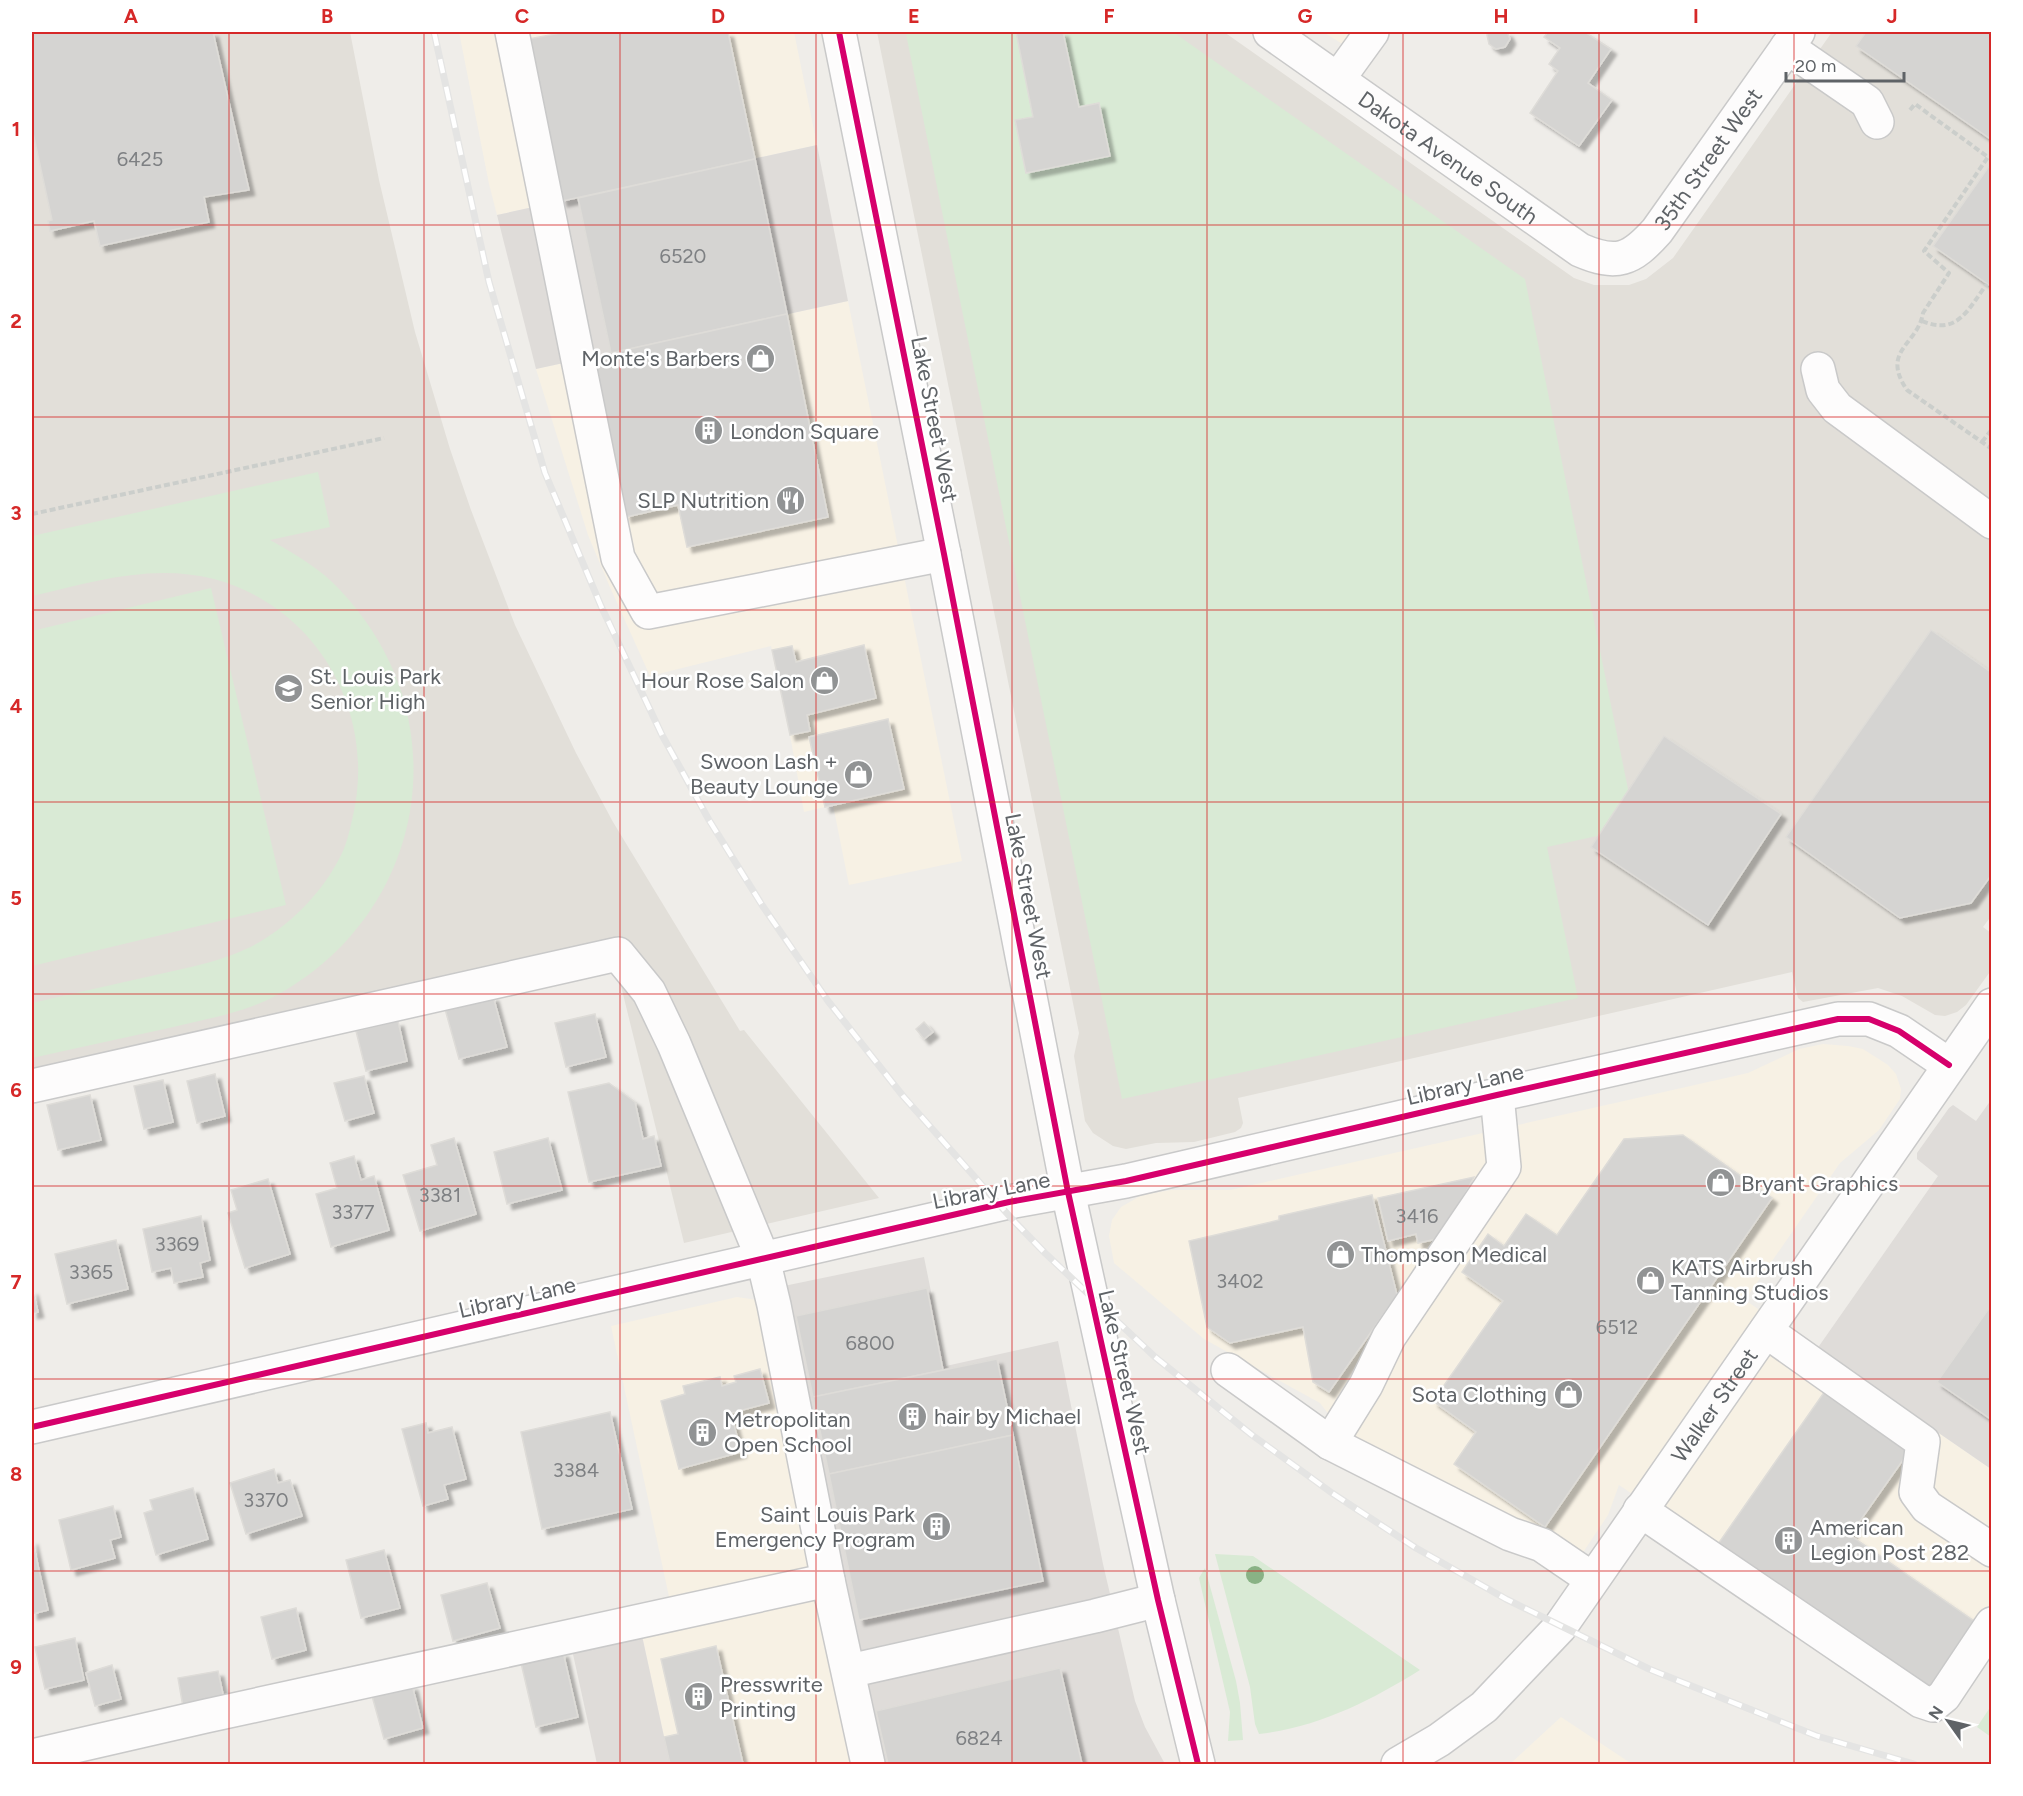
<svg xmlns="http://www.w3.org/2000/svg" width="2023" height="1796" viewBox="0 0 2023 1796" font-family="Figtree,sans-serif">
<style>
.commercial{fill:#f7f1e4}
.industrial{fill:#dfdcd9}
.education{fill:#e2dfd9}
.green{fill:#d9ead5}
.building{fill:#d5d4d2;stroke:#dedcd8;stroke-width:1.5;filter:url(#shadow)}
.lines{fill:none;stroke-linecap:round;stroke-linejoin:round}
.minor-casing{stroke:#c9c9c9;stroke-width:36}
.path{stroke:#cbcecb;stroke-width:4;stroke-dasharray:6 3;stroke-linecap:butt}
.minor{stroke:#fdfcfc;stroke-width:33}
.rail-casing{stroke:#e4e4e3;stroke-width:7}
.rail{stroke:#fff;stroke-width:4.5;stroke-dasharray:14;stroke-linecap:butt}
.cycleway-casing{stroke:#fff;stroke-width:10}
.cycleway{stroke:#d6006c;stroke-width:6}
.tree{fill:#89b285}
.grid{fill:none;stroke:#d62828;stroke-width:1.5;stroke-opacity:0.55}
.labels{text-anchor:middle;stroke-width:5;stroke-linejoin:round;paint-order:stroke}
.number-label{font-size:20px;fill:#7e8083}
.street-label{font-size:22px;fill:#5f6367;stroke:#fff}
.poi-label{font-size:22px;fill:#5f6367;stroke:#fff;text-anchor:start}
.neatline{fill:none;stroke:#d62828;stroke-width:2}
.grid-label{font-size:20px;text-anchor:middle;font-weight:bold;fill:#d62828}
</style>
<defs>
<filter id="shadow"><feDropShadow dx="5.5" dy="5.5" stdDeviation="1.5" flood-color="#0004"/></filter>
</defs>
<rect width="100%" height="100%" fill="#efede9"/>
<!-- commercial -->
<g class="commercial">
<polygon points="459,32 794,32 817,145 497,215 489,184"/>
<polygon points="1323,32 1357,32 1344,45"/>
<polygon points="848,301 962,861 849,885 833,805 804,812 790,735 771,646 650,676 609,585 588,535 536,369"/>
<polygon points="1823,1044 1848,1046 1863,1049 1888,1065 1896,1074 1901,1089 1900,1099 1879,1130 1840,1163 1745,1300 1991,1469 1991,1649 1950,1709 1619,1485 1608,1515 1564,1581 1343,1433 1320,1403 1204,1339 1114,1263 1109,1236 1112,1220 1121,1207 1142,1195 1171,1190 1230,1190 1748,1073 1799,1049"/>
<polygon points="737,1297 757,1300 856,1764 670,1764 641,1631 671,1606 611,1326"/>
<polygon points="1561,1717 1632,1764 1510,1764"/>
</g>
<!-- industrial -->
<g class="industrial">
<polygon points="817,145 848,301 536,369 497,215"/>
<polygon points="1991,1100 1991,1469 1817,1349 1938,1176 1917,1159 1917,1153 1949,1108 1953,1105 1976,1121"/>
<polygon points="924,1257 946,1366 1058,1341 1103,1564 1135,1701 1145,1727 1165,1764 875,1764 779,1287"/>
<polygon points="641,1631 670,1764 597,1764 571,1645"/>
</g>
<!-- education -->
<g class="education">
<polygon points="32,32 350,32 379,180 415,332 450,449 471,510 515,625 576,753 613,822 740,1031 744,1030 879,1198 684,1243 611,945 32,1078"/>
<polygon points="877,32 1224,32 1574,278 1594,285 1629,285 1646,279 1673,258 1832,32 1991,32 1992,915 1983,927 1991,933 1992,969 1966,1005 1957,1012 1945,1016 1935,1015 1902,996 1878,988 1803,1002 1798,998 1792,972 1238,1098 1243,1123 1241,1128 1235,1132 1194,1142 1156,1143 1126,1149 1113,1146 1093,1133 1085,1121 1074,1056 1079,1033"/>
</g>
<!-- green -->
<g class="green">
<polygon points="919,32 1173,32 1525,279 1631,804 1606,834 1547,847 1578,998 1122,1099 906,34"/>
<path d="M 318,472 L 330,527 L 270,540 C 295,554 321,569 340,590 C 460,716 429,911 277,995 C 244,1013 206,1019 169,1028 C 123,1038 77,1048 32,1058 L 32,1003 C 71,994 111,985 151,976 C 190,967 232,960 266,938 C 296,919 323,890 339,859 C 346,847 349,833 352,820 C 378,716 320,608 214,579 C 152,563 92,582 32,596 L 32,536 Z"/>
<polygon points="211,588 286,905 32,966 32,631"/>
<path d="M 1215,1554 L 1253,1556 L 1420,1670 C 1370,1701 1319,1727 1259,1734 L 1255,1724 L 1250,1687 Z"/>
<polygon points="1205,1568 1236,1681 1240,1703 1243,1740 1228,1741 1230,1712 1199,1578"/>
<polygon points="1991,1706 1992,1737 1991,1737 1977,1727"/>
</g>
<!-- building -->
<g class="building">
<polygon points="32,32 213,32 249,190 204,197 209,222 100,246 94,221 50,231 48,221 52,220 32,128"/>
<polygon points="566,32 728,32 755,159 562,201 528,39"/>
<polygon points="1016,32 1063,32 1079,107 1099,103 1110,156 1026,173 1015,120 1033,117"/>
<polygon points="1489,32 1507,32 1510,39 1505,47 1496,49 1489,44 1487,35"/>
<polygon points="1548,32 1585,32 1611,49 1588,83 1612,100 1579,146 1530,113 1558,71 1549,64 1560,48 1544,37"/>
<polygon points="1866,32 1992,32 1992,140 1856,46"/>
<polygon points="755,159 787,314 611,353 578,198"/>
<polygon points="1992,162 1992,287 1933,246"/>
<polygon points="787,314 828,517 687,547 678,505 626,517 593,357"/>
<polygon points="1931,630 1992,673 1992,874 1971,903 1900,918 1786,837"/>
<polygon points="864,645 876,698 807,715 810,731 790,735 772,650 792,646 796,662"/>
<polygon points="888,719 904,789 825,807 809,737"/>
<polygon points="1664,736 1781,814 1708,925 1591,847"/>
<polygon points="493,996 507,1047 459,1059 445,1009"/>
<polygon points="595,1014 606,1057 566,1067 555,1023"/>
<polygon points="398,1021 407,1061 366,1071 356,1031"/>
<polygon points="924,1022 933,1032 924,1039 916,1029"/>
<polygon points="215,1074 225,1116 197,1123 187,1081"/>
<polygon points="364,1076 374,1113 345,1121 334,1083"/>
<polygon points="163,1080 173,1122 144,1129 134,1086"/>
<polygon points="609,1083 635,1102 643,1139 654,1136 661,1166 589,1182 568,1092"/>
<polygon points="90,1095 101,1140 58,1150 47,1105"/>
<polygon points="1683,1135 1772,1198 1545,1527 1454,1464 1476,1432 1433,1401 1503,1301 1462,1272 1488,1234 1504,1246 1526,1214 1557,1235 1624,1139"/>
<polygon points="454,1138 476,1214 420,1231 403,1175 437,1165 431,1145"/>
<polygon points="548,1138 562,1190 507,1204 494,1152"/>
<polygon points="354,1156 361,1180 374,1176 389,1230 331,1247 316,1194 337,1188 330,1163"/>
<polygon points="1474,1177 1441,1238 1418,1243 1416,1234 1388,1241 1378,1198"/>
<polygon points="268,1179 290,1254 245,1268 228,1213 237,1210 231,1190"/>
<polygon points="1372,1195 1397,1295 1329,1392 1313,1382 1303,1327 1230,1343 1207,1327 1189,1241 1279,1220 1279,1216"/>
<polygon points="201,1216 210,1260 200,1263 203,1277 174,1283 171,1268 152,1272 143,1229"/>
<polygon points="116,1240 128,1289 67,1304 55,1254"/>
<polygon points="927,1288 943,1370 813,1397 796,1316"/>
<polygon points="32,1289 38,1312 32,1313"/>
<polygon points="1992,1304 1992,1420 1937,1382"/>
<polygon points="997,1359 1013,1435 829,1474 813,1397"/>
<polygon points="760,1369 769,1403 731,1413 741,1452 679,1469 661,1401 685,1394 683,1386 720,1377 722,1386 736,1382 734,1376"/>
<polygon points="1825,1391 1910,1450 1850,1535 1977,1623 1929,1692 1718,1544"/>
<polygon points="610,1412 632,1509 542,1529 521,1432"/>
<polygon points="426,1423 428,1433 452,1427 466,1479 444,1485 448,1499 423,1506 402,1429"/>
<polygon points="1013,1435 1043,1581 859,1620 829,1474"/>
<polygon points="274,1469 278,1483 290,1480 302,1516 246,1534 230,1483"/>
<polygon points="193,1488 208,1539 156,1555 144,1513 153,1510 150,1500"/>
<polygon points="113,1506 121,1537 110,1540 115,1558 71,1570 59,1520"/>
<polygon points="32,1539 48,1610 32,1614"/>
<polygon points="384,1550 400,1608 361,1618 346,1560"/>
<polygon points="487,1583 500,1628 453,1641 441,1595"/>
<polygon points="296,1608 306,1650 272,1659 261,1617"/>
<polygon points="75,1638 84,1680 45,1689 35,1647"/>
<polygon points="716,1646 743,1764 670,1764 664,1737 678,1734 661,1659"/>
<polygon points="563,1652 578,1717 536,1727 521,1663"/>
<polygon points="112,1665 121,1699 95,1706 86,1673"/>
<polygon points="1060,1668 1082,1764 888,1764 876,1711"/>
<polygon points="218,1671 224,1699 183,1707 178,1678"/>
<polygon points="412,1685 423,1728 384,1739 372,1696"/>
</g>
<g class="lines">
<defs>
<g id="minor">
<polyline points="512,32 618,558 648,612 944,554"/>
<polyline points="839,32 944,554 1068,1192 1158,1600 1198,1764"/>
<path id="s1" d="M 1270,32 L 1580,250 C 1617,266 1631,260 1657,231 L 1798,32"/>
<polyline points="1787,47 1867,102 1877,122"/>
<polyline points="1338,79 1372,32"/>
<polyline points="1818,369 1823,390 1837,408 1992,522"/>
<polyline points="32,1086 618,954 649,992 674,1044 763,1259 774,1305 828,1580"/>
<polyline points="1766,1331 1923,1442 1916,1492 1927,1507 1992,1550"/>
<polyline points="1228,1370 1330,1443 1510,1534 1542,1545 1592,1579"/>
<polyline points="32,1427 1009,1202 1126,1181 1497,1095 1838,1019 1869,1019 1899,1031 1949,1065"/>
<polyline points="1330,1443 1366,1385 1389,1337 1504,1167 1497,1095"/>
<polyline points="1640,1510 1921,1701 1933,1705 1944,1696 1992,1624"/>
<polyline points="849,1671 1095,1616 1158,1600"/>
<polyline points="32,1756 206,1716 828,1580 868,1764"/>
<path id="s2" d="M 1398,1764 L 1439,1740 L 1484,1707 L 1560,1627 L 1992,1005"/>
</g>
</defs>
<!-- minor casing -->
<use href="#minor" class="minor-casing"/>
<!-- path -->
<g class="path">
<path d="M 1910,110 L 1915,104 L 1988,157 L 1924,251 L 1949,273 L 1923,313 C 1918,345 1880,350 1907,390 L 1992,449"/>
<path d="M 1922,321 C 1958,336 1968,309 1987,284"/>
<polyline points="1982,442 1992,429"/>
<polyline points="32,514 384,438"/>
</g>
<!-- minor -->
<use href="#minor" class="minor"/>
<defs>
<polyline id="rail" points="434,32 489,282 545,473 601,606 662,735 709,820 762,905 828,1001 903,1096 1012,1219 1045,1253 1155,1357 1252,1435 1332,1493 1416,1548 1506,1599 1649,1669 1817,1736 1914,1764"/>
</defs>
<!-- rail casing -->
<use href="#rail" class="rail-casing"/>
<!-- rail -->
<use href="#rail" class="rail"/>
<defs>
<g id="cycleway">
<polyline points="839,32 944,554 1068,1192 1158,1600 1198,1764"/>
<polyline points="32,1427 1009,1202 1126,1181 1497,1095 1838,1019 1869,1019 1899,1031 1949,1065"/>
</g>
</defs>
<!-- cycleway casing -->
<use href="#cycleway" class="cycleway-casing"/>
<!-- cycleway -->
<use href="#cycleway" class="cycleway"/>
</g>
<!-- trees -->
<circle class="tree" cx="1255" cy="1575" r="9"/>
<!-- grid -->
<path class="grid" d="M 229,32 L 229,1764M 424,32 L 424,1764M 620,32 L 620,1764M 816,32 L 816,1764M 1012,32 L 1012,1764M 1207,32 L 1207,1764M 1403,32 L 1403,1764M 1599,32 L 1599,1764M 1794,32 L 1794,1764M 32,225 L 1992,225M 32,417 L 1992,417M 32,610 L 1992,610M 32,802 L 1992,802M 32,994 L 1992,994M 32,1186 L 1992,1186M 32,1379 L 1992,1379M 32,1571 L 1992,1571"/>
<!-- icons -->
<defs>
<symbol id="shop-disc" viewBox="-11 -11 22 22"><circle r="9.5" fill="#919394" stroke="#fff"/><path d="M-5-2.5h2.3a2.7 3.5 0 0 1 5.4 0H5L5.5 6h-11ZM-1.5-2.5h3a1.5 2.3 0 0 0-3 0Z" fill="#fff"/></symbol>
<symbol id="building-disc" viewBox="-11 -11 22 22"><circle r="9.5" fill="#919394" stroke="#fff"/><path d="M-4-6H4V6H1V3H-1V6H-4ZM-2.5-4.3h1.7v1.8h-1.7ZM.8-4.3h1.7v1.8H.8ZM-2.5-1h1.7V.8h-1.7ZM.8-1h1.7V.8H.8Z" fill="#fff"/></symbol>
<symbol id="restaurant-disc" viewBox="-11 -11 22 22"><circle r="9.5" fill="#919394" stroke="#fff"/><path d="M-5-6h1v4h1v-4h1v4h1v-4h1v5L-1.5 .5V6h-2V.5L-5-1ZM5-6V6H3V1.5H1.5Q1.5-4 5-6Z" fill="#fff"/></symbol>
<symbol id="school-disc" viewBox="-11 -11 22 22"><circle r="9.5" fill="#919394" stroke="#fff"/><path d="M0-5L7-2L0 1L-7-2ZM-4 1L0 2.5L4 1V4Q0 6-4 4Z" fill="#fff"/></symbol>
</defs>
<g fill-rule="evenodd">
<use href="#shop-disc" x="744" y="342" width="33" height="33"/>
<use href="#building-disc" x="692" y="414" width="33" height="33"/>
<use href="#restaurant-disc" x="774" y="484" width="33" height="33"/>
<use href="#shop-disc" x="808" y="664" width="33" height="33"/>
<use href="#school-disc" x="272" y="672" width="33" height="33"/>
<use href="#shop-disc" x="842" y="758" width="33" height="33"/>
<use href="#shop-disc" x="1704" y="1166" width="33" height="33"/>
<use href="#shop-disc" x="1324" y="1238" width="33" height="33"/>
<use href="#shop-disc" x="1634" y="1264" width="33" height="33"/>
<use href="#shop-disc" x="1552" y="1378" width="33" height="33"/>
<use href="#building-disc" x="896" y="1400" width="33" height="33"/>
<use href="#building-disc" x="686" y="1416" width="33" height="33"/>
<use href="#building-disc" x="920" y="1510" width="33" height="33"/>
<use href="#building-disc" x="1772" y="1524" width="33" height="33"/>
<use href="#building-disc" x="682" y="1680" width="33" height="33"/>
</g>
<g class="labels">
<!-- number labels -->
<g class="number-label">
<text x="140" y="166">6425</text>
<text x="683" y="263">6520</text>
<text x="440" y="1202">3381</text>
<text x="353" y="1219">3377</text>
<text x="1417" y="1223">3416</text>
<text x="177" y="1251">3369</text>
<text x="91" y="1279">3365</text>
<text x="1240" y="1288">3402</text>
<text x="1617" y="1334">6512</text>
<text x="870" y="1350">6800</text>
<text x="576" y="1477">3384</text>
<text x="266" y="1507">3370</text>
<text x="979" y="1745">6824</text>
</g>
<!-- street labels -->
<g class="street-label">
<text dy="8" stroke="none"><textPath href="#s1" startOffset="218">Dakota Avenue South</textPath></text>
<text dy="8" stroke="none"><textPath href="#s1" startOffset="555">35th Street West</textPath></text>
<text transform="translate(935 419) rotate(79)" y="8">Lake Street West</text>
<text transform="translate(1029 896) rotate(79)" y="8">Lake Street West</text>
<text transform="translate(1465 1084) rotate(-13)" y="8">Library Lane</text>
<text transform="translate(991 1190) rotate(-11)" y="8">Library Lane</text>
<text transform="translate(517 1297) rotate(-13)" y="8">Library Lane</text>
<text transform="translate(1125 1372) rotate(77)" y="8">Lake Street West</text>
<text dy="8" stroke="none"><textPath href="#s2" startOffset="484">Walker Street</textPath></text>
</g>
<!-- poi labels -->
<g class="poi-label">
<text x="740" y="366" text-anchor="end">Monte's Barbers</text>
<text x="730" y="439">London Square</text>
<text x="769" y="508" text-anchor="end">SLP Nutrition</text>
<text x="310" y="684">St. Louis Park<tspan x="310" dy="25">Senior High</tspan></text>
<text x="804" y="688" text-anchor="end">Hour Rose Salon</text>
<text x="838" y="769" text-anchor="end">Swoon Lash +<tspan x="838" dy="25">Beauty Lounge</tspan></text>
<text x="1741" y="1191">Bryant Graphics</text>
<text x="1361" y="1262">Thompson Medical</text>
<text x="1671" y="1275">KATS Airbrush<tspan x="1671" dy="25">Tanning Studios</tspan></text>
<text x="1547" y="1402" text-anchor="end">Sota Clothing</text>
<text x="934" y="1424">hair by Michael</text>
<text x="724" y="1427">Metropolitan<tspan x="724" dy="25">Open School</tspan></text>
<text x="915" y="1522" text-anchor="end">Saint Louis Park<tspan x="915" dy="25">Emergency Program</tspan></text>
<text x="1810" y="1535">American<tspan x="1810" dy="25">Legion Post 282</tspan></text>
<text x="720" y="1692">Presswrite<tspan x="720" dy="25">Printing</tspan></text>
</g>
</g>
<!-- border -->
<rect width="2023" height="1796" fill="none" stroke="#ffffff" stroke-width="66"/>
<!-- north arrow -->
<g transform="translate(1948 1721) rotate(304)" stroke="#ffffff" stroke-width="4.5" paint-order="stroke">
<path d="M0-4.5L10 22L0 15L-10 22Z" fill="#5f6367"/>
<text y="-9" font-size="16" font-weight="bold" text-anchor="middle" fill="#5f6367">N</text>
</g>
<!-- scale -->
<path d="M1786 72v9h118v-9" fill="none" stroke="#5f6367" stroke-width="3"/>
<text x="1795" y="72" font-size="18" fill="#5f6367" stroke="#ffffff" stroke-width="4.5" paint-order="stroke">20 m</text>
<rect x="33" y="33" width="1957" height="1730" class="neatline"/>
<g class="grid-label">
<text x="131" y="23">A</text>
<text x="327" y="23">B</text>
<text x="522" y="23">C</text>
<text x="718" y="23">D</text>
<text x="914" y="23">E</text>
<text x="1109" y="23">F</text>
<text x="1305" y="23">G</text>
<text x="1501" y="23">H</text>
<text x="1696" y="23">I</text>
<text x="1892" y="23">J</text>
<text x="16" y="136">1</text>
<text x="16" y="328">2</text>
<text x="16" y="520">3</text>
<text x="16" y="713">4</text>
<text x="16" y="905">5</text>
<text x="16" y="1097">6</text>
<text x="16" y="1289">7</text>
<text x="16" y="1481">8</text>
<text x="16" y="1674">9</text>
</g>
</svg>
